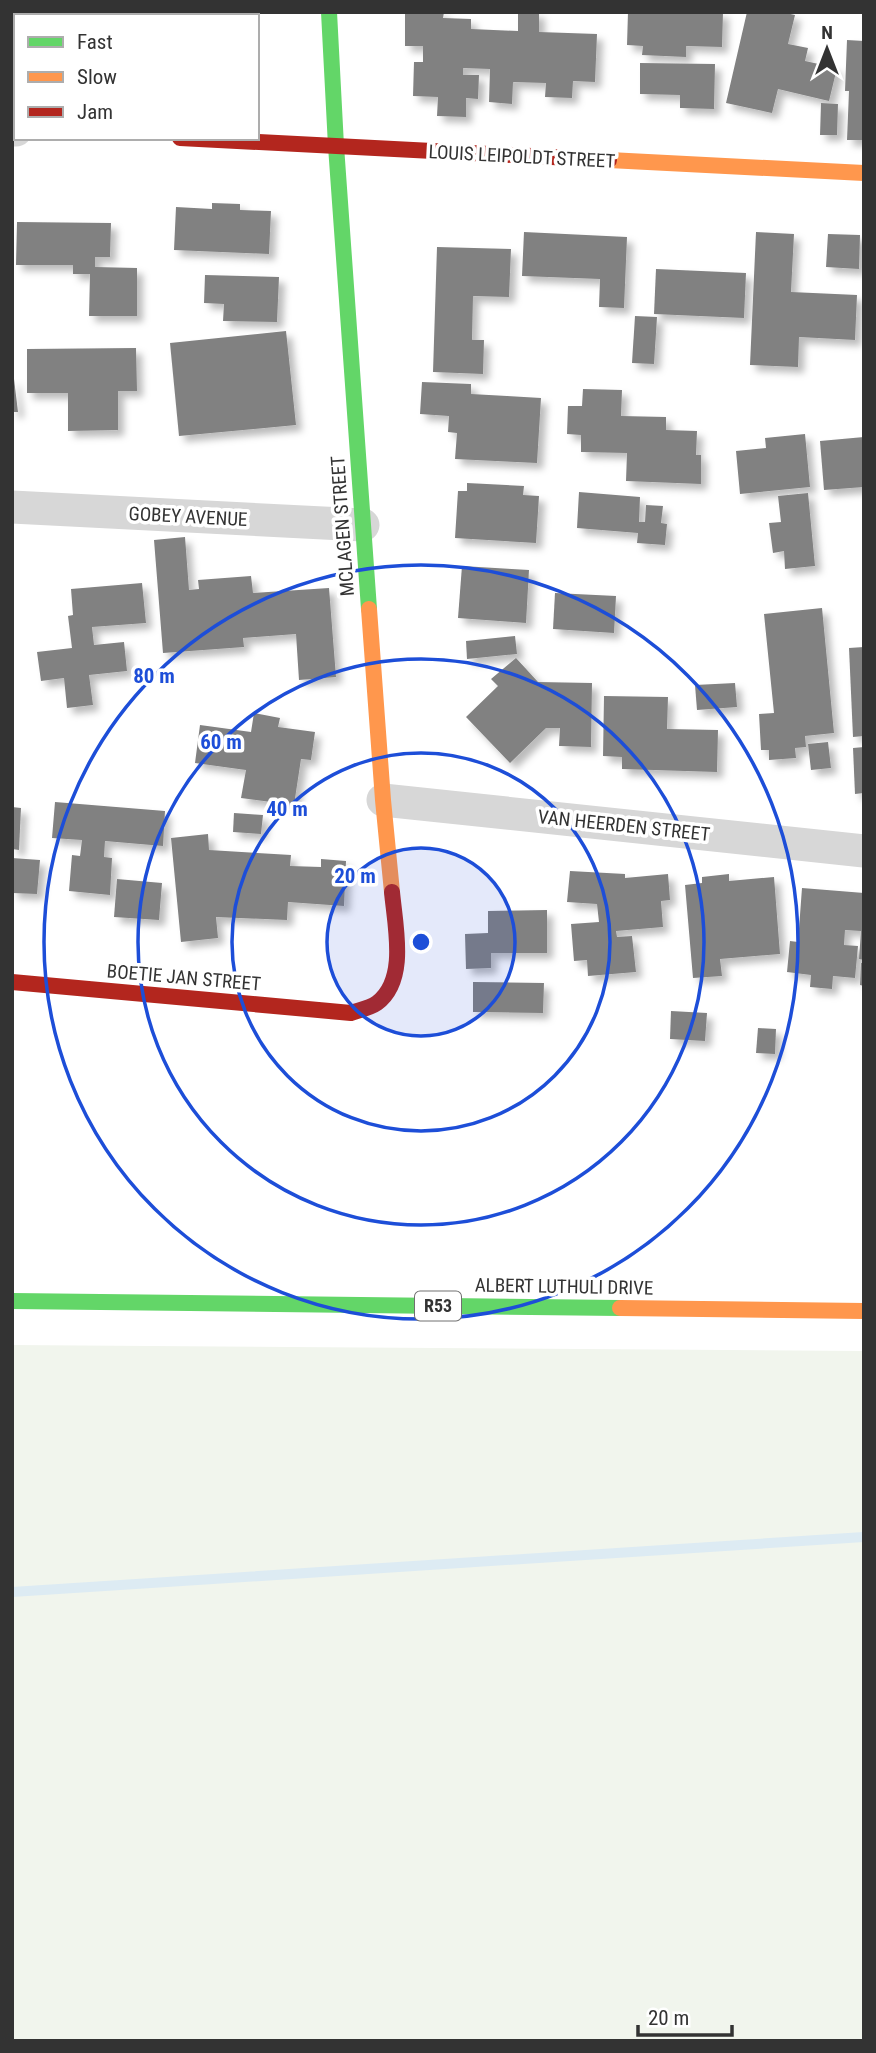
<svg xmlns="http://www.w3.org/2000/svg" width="876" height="2053" viewBox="0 0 876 2053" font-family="'Roboto Condensed',sans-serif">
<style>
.green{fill:#f1f5ed}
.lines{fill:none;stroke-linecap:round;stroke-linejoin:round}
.stream{stroke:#ddebf3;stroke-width:10}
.building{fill:#818181;filter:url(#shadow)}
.street{stroke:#d7d7d7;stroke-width:33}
.fast{stroke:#63d668;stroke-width:16}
.slow{stroke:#ff974d;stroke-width:16}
.jam{stroke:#b3261e;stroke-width:16}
.ring{fill:none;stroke:#1d4ed8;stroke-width:3.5}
.labels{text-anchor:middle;stroke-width:7;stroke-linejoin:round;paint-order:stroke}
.shield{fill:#fff;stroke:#707070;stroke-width:2}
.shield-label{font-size:18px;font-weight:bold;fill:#333}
.street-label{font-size:19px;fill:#333;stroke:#fff}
.centre{fill:#1d4ed8;stroke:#fff;stroke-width:3.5}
.ring-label{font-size:21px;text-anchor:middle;font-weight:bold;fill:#1d4ed8;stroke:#fff;stroke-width:7;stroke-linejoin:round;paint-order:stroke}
</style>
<defs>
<filter id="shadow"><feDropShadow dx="6" dy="6" stdDeviation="3.5" flood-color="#0004"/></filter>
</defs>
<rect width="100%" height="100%" fill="#fff"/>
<!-- green -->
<polygon class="green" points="12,1345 864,1351 864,2041 42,2041 12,2039"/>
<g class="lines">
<!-- stream -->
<polyline class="stream" points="12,1592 864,1537"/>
</g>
<!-- building -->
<g class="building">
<polygon points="12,12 21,12 21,16 16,16 16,41 12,41"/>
<polygon points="135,12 160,12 160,16 134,16"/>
<polygon points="405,12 444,12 443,18 471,19 471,29 518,31 518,12 539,12 539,32 597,34 595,82 573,81 572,98 545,97 546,83 513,82 512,104 489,102 490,69 463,68 463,75 479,75 478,99 466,98 466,117 437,116 438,97 413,96 414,62 423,62 423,46 405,46"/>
<polygon points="628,12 723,12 722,47 686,46 686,57 642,55 643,46 627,45"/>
<polygon points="747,12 781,12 795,15 788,44 808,48 805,61 837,68 829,101 778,89 772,113 726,103"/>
<polygon points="847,40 864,41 864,140 847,140 849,91 845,91"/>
<polygon points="640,63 715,64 714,109 680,108 680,95 640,94"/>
<polygon points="821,103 838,104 837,135 820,135"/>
<polygon points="212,203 240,204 240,210 271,211 269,254 174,250 176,207 212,209"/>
<polygon points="17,222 111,223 110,257 95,257 95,267 137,268 137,316 89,316 90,274 73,274 73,265 16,265"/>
<polygon points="524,232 627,237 624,308 599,307 600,279 522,276"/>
<polygon points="756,232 794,234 791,292 857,295 855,340 799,337 798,367 750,365"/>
<polygon points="828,234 860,235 859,269 826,267"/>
<polygon points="437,247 511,249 509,297 473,296 472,340 484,340 483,374 433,372"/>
<polygon points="656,269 746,273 744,318 654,314"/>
<polygon points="205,275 279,277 277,322 223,321 224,304 204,303"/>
<polygon points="635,316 657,317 654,364 632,363"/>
<polygon points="286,331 296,425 179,436 170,343"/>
<polygon points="136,348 137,391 118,391 118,430 68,431 68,393 27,393 27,349"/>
<polygon points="14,379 18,412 12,412 12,380"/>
<polygon points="422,382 471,384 471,394 541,398 537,463 455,459 457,433 448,432 449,416 420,414"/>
<polygon points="583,389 622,390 621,416 666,417 666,430 697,431 696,455 701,455 701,484 626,481 627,453 581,452 581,435 567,434 568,406 582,406"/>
<polygon points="805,434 810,487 740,494 736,451 766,448 765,438"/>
<polygon points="864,437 864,487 824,490 820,441"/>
<polygon points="467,483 524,486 523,495 539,496 536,543 455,538 458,491 467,491"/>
<polygon points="579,492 640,497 639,522 645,522 646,505 663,506 661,523 667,524 665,545 637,543 638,533 577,528"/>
<polygon points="808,493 815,566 785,569 784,551 773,553 769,523 781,522 778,496"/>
<polygon points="185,537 189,590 199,589 198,580 251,576 253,593 329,588 336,677 299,680 296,634 243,638 244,647 163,653 154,540"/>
<polygon points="462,566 529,570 526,623 458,618"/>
<polygon points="142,583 146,623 92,627 94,645 124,642 127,671 89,675 93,705 67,708 64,678 41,681 37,652 72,648 68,616 73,615 71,589"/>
<polygon points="555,593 616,596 614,633 553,629"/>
<polygon points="822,608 834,733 805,736 806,747 795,748 796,758 769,760 769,750 761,750 759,714 774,713 764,614"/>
<polygon points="515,636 517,654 467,659 466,641"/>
<polygon points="864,647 864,736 853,737 849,648"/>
<polygon points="516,658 538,682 592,683 591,747 559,746 560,728 546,728 510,763 466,717 498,686 491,679"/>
<polygon points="735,683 737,707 697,710 695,685"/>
<polygon points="604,696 668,697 667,729 718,730 717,772 622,769 622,757 603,756"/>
<polygon points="254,713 280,718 278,727 315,732 311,760 301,759 294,805 241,798 246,770 195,763 200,725 251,732"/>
<polygon points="828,742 831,768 811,770 808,744"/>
<polygon points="864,747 864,793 855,794 853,748"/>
<polygon points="55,802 165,811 163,846 105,841 104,857 112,858 110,895 69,891 72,855 80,856 82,840 52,838"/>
<polygon points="12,807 21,808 19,850 12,849"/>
<polygon points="234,813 263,815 261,834 233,832"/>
<polygon points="208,834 209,850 291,855 290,866 321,867 321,859 346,861 344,906 288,902 287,920 216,917 218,938 181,942 171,838"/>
<polygon points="12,858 40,860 37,894 12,893"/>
<polygon points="570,871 625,874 625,878 668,874 670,900 661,901 663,927 616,931 617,937 632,936 636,972 588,976 587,960 574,961 571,924 599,922 597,904 567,902"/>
<polygon points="729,874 729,881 774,877 780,954 720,959 722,976 693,978 685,885 702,883 702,877"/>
<polygon points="117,879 162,883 159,920 114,917"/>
<polygon points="802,888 864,893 864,960 859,959 861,931 845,930 844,945 858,946 855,978 833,976 832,989 810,987 811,975 787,972 790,941 798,942"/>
<polygon points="547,910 547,953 491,953 491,968 466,969 465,934 488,933 488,911"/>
<polygon points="861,963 864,963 864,986 860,985"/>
<polygon points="473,982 544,983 543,1013 473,1012"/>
<polygon points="671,1011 707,1013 705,1041 670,1039"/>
<polygon points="758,1028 776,1029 775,1054 756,1053"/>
</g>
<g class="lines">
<!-- street -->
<g class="street">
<polyline points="12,130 16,130"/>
<polyline points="12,507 363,525"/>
<polyline points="383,800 864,851"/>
</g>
<!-- fast -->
<g class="fast">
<polyline points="329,12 336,146 369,609"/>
<polyline points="12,1301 620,1308"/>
</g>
<!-- slow -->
<g class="slow">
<polyline points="609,160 864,173"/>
<polyline points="369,609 383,800 392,892"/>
<polyline points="620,1308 864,1311"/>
</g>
<!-- jam -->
<g class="jam">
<polyline points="180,138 609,160"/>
<path d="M 12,982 L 351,1013 C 359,1010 370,1008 377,1003 C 408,980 395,926 392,892"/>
</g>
</g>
<!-- distance rings -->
<circle cx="421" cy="942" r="94" fill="#1d4ed8" fill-opacity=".12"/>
<g class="ring">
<circle cx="421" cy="942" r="94"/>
<circle cx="421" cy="942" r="189"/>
<circle cx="421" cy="942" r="283"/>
<circle cx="421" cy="942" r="377"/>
</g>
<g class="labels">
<!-- shield labels -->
<rect class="shield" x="415" y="1291.5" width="46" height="29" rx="5"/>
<g class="shield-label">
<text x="438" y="1312">R53</text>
</g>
<!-- street labels -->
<g class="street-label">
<text transform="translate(522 156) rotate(3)" y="7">LOUIS LEIPOLDT STREET</text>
<text transform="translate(188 516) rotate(3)" y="7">GOBEY AVENUE</text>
<text transform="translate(342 526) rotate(-94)" y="7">MCLAGEN STREET</text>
<text transform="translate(624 825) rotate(6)" y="7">VAN HEERDEN STREET</text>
<text transform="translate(184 977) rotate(5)" y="7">BOETIE JAN STREET</text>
<text transform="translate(564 1286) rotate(1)" y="7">ALBERT LUTHULI DRIVE</text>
</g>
</g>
<circle cx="421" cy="942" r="10" class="centre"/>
<g class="ring-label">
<text x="154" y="683">80 m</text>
<text x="221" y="749">60 m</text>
<text x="287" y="816">40 m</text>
<text x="355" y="883">20 m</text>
</g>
<!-- border -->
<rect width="876" height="2053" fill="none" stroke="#333333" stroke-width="28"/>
<!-- legend -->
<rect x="14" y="14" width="245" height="126" fill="#ffffff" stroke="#adadad" stroke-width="2"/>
<rect x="28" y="37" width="35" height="10" fill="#63d668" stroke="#adadad" stroke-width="2"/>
<text x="77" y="49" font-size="21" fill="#333333">Fast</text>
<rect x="28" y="72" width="35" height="10" fill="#ff974d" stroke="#adadad" stroke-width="2"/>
<text x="77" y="84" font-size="21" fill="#333333">Slow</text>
<rect x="28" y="107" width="35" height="10" fill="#b3261e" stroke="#adadad" stroke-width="2"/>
<text x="77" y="119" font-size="21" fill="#333333">Jam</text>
<!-- north arrow -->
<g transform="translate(827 49)" stroke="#ffffff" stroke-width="5" paint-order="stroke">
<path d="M0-5L12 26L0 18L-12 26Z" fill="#333333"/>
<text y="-10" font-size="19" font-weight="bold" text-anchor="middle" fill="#333333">N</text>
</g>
<!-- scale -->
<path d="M638 2025v10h94v-10" fill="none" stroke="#333333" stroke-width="3.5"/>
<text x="648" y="2025" font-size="21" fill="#333333" stroke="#ffffff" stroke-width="5" paint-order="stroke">20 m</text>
</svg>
